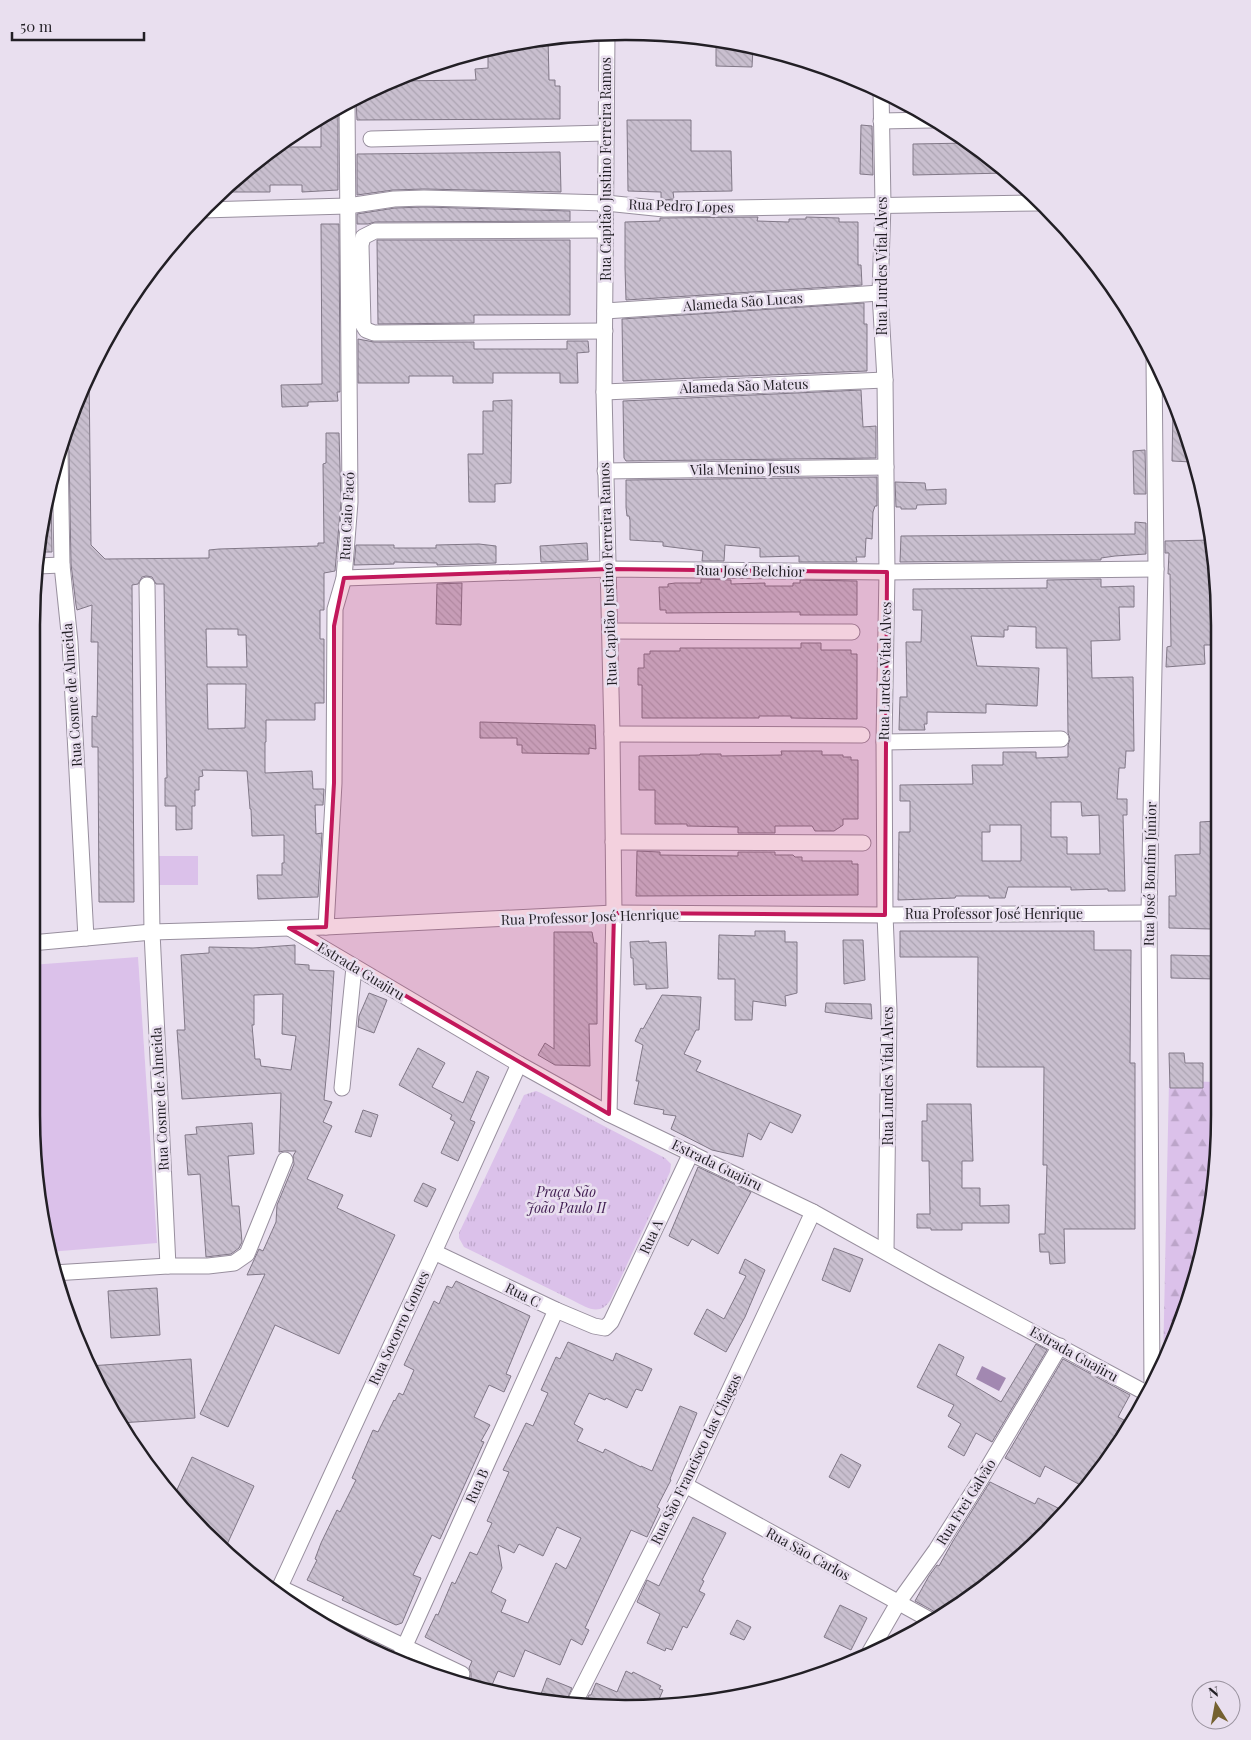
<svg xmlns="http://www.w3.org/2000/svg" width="1251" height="1740" viewBox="0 0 1251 1740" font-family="'Playfair Display',serif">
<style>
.grass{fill:#dbc1ea}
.forest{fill:url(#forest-firs)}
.park{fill:url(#park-tufts)}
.water{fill:#a288b1}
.building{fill:url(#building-back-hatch);stroke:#817887;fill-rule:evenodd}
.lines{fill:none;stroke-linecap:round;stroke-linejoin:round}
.minor-casing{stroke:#988f9e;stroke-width:17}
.minor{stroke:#fff;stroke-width:15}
.marked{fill:#c2185b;fill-opacity:0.2;stroke:#c2185b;stroke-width:4;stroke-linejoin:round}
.labels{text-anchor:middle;stroke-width:5;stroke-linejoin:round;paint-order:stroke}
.street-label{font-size:14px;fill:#221f25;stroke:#e9dfef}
.park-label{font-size:14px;font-style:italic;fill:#401d51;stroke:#e9dfef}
.rim{fill:none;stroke:#221f25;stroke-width:2.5}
</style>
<defs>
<pattern id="forest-firs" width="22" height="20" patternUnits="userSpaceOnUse" patternTransform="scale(1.25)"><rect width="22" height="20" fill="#dbc1ea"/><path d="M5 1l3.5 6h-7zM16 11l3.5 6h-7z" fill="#bca5c9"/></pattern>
<pattern id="park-tufts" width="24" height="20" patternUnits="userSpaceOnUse" patternTransform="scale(1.25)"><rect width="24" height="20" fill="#dbc1ea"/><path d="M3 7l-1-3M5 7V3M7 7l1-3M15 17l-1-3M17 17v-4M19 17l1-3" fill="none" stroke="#bca5c9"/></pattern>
<pattern id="building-back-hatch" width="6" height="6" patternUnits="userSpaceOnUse" patternTransform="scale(1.25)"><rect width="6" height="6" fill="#c9bfcf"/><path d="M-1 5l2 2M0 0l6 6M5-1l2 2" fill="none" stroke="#aca4b2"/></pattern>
</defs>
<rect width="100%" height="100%" fill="#e9dfef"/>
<!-- grass -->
<g class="grass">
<polygon points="158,856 198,856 198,885 159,885"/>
<polygon points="138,957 157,1243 49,1252 31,1114 31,965"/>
</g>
<!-- forest -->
<polygon class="forest" points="1169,1081 1218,1082 1218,1153 1200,1268 1163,1365"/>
<!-- park -->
<path class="park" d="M 536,1091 L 541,1093 L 665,1158 L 671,1164 L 670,1172 L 611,1299 C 600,1317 588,1308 572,1300 L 464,1247 L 459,1238 L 459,1233 L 524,1095 Z"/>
<!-- water -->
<polygon class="water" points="982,1366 1006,1378 999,1391 976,1379"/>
<!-- building -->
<g class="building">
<polygon points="548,36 549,80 555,80 555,86 560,86 560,119 357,120 356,99 394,81 476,80 475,69 488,68 488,50"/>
<polygon points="716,41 753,47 752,67 716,66"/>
<polygon points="338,107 338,190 302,192 302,185 270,185 270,192 221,192 234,179 278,147 321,147 321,121 315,121"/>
<polygon points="627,120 691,120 691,151 731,151 732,191 673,192 674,199 664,200 661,199 661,192 628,191"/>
<polygon points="861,125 872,126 873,175 860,174"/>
<polygon points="970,143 987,154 1008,173 913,175 913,144"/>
<polygon points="560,152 561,192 424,189 393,190 357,195 357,154"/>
<polygon points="424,207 570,211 570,221 375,222 368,224 357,224 357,214 395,208"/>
<polygon points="758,217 757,221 789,222 789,219 806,219 806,217 839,218 839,222 858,222 858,265 861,265 862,285 626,300 625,268 625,222 660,221 660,218"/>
<polygon points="321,224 339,224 340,392 337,392 338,401 308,402 308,406 282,407 281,385 322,384"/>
<polygon points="377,240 570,240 570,315 474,315 474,323 378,324"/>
<polygon points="864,303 864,324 867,324 867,371 623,381 622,319"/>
<polygon points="358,339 374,342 474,342 474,349 567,349 567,341 588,341 589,352 577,353 578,383 560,383 560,373 493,373 493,383 453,383 453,376 409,376 409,383 358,383"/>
<path d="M 89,372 L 91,545 L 105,559 L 209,558 L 209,550 L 219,549 L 318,546 L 318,543 L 324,543 L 323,464 L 326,463 L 326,433 L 339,433 L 341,502 L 335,571 L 324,573 L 324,610 L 320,610 L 320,639 L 324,639 L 324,703 L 315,703 L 315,720 L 266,720 L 266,742 L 265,742 L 265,773 L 312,771 L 313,789 L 324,789 L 323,805 L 315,805 L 316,834 L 322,833 L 318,897 L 258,899 L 257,875 L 282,875 L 282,863 L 284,863 L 284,835 L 252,836 L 251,809 L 250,809 L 247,771 L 202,770 L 203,776 L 199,777 L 199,790 L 195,790 L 195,806 L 192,806 L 192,829 L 176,830 L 176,806 L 165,806 L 165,778 L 167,778 L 164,584 L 156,584 L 152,577 L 146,576 L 142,577 L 138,584 L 132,585 L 134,902 L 99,902 L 98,747 L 92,747 L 92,716 L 97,717 L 98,642 L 91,642 L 92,605 L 77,610 L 76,605 L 71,564 L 69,451 L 68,446 L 63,442 L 76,398 ZM 206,629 L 238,629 L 238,635 L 246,635 L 247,667 L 207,667 ZM 207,684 L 246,684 L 245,728 L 208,729 Z"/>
<polygon points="861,390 863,427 876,426 876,458 626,461 624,458 623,401"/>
<polygon points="512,400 511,483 495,484 495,502 469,502 468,454 483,454 483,411 493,411 493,401"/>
<polygon points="1173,409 1177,409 1192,462 1172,461"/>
<polygon points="1145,450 1146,494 1134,494 1133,451"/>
<polygon points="877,477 877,506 875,506 873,512 872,539 866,538 865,557 856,557 857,562 799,562 799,556 760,557 760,548 725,545 724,561 702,561 703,551 663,546 663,542 630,540 630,520 629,516 627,516 626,507 626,480"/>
<polygon points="51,482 52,552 39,552 43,509"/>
<polygon points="895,482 925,483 926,490 946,489 946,504 917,505 916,509 901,509 901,507 896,507"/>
<polygon points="1135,522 1146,523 1146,554 1115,556 1101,558 1101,560 900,562 901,536 1135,534"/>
<polygon points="1212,540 1215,548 1215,645 1204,645 1205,664 1166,667 1167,647 1171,646 1170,574 1168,574 1169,553 1165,553 1165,541"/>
<polygon points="587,543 588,560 541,562 540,546"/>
<polygon points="479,544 496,546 496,563 437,565 437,563 394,562 394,564 354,565 356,545 394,545 394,548 436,548 436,545"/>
<polygon points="701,579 731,580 731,584 765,583 765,586 793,586 793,583 800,583 800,580 857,581 857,615 800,615 800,612 791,612 666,613 666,610 660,610 659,587 668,587 668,584 675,583 701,583"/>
<path d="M 1101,579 L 1101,587 L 1134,586 L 1134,607 L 1119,607 L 1120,640 L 1091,641 L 1092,678 L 1133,677 L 1134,751 L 1126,751 L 1125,768 L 1119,768 L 1117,799 L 1127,799 L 1127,815 L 1123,815 L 1125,891 L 1108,891 L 1108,889 L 1071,890 L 1071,887 L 1008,887 L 1005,898 L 989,898 L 989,896 L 956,896 L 955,898 L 898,900 L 899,832 L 910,832 L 910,801 L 900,801 L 900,785 L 973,784 L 972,765 L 1003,765 L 1003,752 L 1036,752 L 1036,758 L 1068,757 L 1068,745 L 1070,739 L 1068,733 L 1067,648 L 1036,648 L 1036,627 L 1008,626 L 1008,630 L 1004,630 L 1004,637 L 971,636 L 977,666 L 1039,668 L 1037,706 L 986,704 L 986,713 L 927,712 L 927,724 L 924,724 L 925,730 L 899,730 L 900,697 L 907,697 L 906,642 L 921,642 L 922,610 L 913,610 L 913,589 L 1047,588 L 1047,580 ZM 1051,802 L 1081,802 L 1082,816 L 1099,815 L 1100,854 L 1067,854 L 1067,837 L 1051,837 ZM 990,825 L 1021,825 L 1021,861 L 982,861 L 982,832 L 990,832 Z"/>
<polygon points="462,583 461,625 436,624 437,584"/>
<polygon points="801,643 821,643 821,650 851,650 851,654 857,654 857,719 791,718 791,716 759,716 759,718 642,718 642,685 638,685 638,668 644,668 644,654 650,654 650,651 680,651 680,648 801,648"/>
<polygon points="480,722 595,725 596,749 589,748 589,754 522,753 522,745 517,745 517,738 480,738"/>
<polygon points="781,751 822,751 822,755 843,755 843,757 851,757 851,760 858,760 858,819 843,819 843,825 834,831 815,831 812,826 775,826 775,833 738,833 738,827 687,826 687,824 655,824 655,790 639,790 639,756 700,755 700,754 721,754 721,756 782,755"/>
<polygon points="1216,821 1217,926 1212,926 1212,929 1169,928 1169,896 1176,896 1175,855 1200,854 1200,822"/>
<polygon points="637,851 660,852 660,855 738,856 738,852 775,852 775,855 793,855 795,857 802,857 802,861 852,861 852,864 858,864 858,895 636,896"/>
<polygon points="755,931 785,931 785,942 797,942 797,993 785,996 786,1006 753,1001 752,1020 735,1020 735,979 718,979 719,935 755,936"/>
<polygon points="900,931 1094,931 1094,950 1131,950 1130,1063 1135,1063 1135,1229 1064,1229 1065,1263 1050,1264 1049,1252 1040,1252 1039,1234 1045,1234 1047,1165 1043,1165 1044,1067 977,1067 978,957 900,957"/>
<polygon points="554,932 592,932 594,943 597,943 597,1024 589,1024 590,1066 555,1065 538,1055 545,1043 554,1049"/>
<polygon points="843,940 863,940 865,980 844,984"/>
<polygon points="649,941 649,943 666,942 668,988 646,989 646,984 634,985 633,958 631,958 630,942"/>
<path d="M 295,945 L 295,964 L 309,965 L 309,970 L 334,971 L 329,1047 L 324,1100 L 332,1102 L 323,1122 L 332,1126 L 307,1179 L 343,1195 L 337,1208 L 395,1235 L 339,1354 L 275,1325 L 228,1427 L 200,1414 L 265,1274 L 247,1275 L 259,1249 L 263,1251 L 276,1222 L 277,1205 L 294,1164 L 293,1156 L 296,1151 L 284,1151 L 279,1152 L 281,1093 L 182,1099 L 177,1030 L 185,1030 L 181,955 L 209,953 L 209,947 L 253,948 ZM 283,994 L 282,1034 L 296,1036 L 291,1070 L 261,1066 L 260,1059 L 255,1059 L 252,1025 L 254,1025 L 254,995 Z"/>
<polygon points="1171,955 1217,956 1217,979 1171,978"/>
<polygon points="369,993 387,1000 374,1033 358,1027 359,1016"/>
<polygon points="662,995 701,997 699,1030 696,1030 684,1054 701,1061 696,1071 801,1115 792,1133 770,1122 761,1140 748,1133 743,1157 712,1150 671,1129 676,1116 663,1114 664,1110 634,1104 639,1081 636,1081 643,1045 635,1041 641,1028 643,1029"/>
<polygon points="826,1003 871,1004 872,1019 825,1012"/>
<polygon points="418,1048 445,1063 432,1087 463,1103 477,1071 489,1077 470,1120 475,1122 458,1161 441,1153 455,1122 450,1119 452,1115 399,1085"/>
<polygon points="1169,1053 1184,1053 1185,1063 1203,1063 1203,1088 1170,1088"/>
<polygon points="927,1104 971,1104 973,1161 962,1161 962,1188 980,1188 980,1206 1009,1205 1009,1223 962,1223 962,1230 931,1230 931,1228 917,1228 917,1214 930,1214 929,1161 922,1161 922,1121 927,1121"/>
<polygon points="363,1110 378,1115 371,1137 355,1132"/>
<polygon points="252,1123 254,1154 228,1156 232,1206 239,1206 242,1242 239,1248 231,1254 206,1257 200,1174 188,1175 185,1135 197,1134 196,1127"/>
<polygon points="698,1167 751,1192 718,1254 692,1239 688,1246 669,1236"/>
<polygon points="423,1183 436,1189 427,1207 414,1201"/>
<polygon points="834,1248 863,1259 850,1292 822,1280"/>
<polygon points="745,1259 765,1270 745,1317 726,1352 694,1334 707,1309 724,1319 746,1276 739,1273"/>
<polygon points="456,1281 530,1316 506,1374 511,1376 504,1392 489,1385 474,1417 490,1425 481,1441 484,1442 440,1539 432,1535 413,1575 421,1578 402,1623 396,1625 342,1600 344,1597 307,1580 317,1560 315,1559 321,1543 337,1510 340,1512 356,1480 352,1478 373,1430 378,1432 394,1400 395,1401 399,1393 403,1395 414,1370 404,1365 434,1301 439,1304 447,1286 452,1288"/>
<polygon points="157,1288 160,1335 111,1338 108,1291"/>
<path d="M 568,1342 L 613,1361 L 616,1353 L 652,1369 L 642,1391 L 636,1389 L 627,1408 L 606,1398 L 605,1400 L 589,1393 L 574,1424 L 583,1429 L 577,1441 L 603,1453 L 605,1449 L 641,1467 L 641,1466 L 652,1471 L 680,1406 L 697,1413 L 670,1479 L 671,1480 L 657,1507 L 660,1509 L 647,1537 L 631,1530 L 585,1628 L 589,1630 L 582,1645 L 571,1639 L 560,1665 L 525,1650 L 514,1677 L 498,1671 L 489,1692 L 471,1688 L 464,1686 L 471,1678 L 471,1673 L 469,1668 L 472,1661 L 425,1637 L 436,1614 L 438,1615 L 452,1582 L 455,1584 L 470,1552 L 477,1555 L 492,1523 L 487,1521 L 509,1472 L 503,1470 L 526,1423 L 533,1426 L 548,1393 L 541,1390 L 556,1357 L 560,1359 ZM 557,1527 L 581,1538 L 566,1569 L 556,1563 L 528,1623 L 501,1612 L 506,1600 L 491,1592 L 502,1568 L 498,1545 L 514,1553 L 519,1544 L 543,1556 Z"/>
<polygon points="939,1344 964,1357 956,1375 1001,1402 1036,1344 1047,1350 992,1442 976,1433 964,1456 948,1447 961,1424 948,1416 954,1405 917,1387"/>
<polygon points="191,1359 195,1418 120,1423 89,1366"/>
<polygon points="1063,1359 1130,1395 1118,1417 1124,1420 1093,1474 1097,1477 1086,1488 1045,1466 1040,1477 1005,1458"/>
<polygon points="841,1454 861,1465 849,1488 829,1477"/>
<polygon points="192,1457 254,1486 224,1551 175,1494"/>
<polygon points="990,1482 1035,1504 1038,1498 1058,1508 1046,1530 1017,1561 955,1609 940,1617 937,1613 915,1601 929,1576 937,1565 939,1566 953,1541"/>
<polygon points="693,1517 726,1533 702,1580 704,1581 699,1591 705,1594 687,1628 683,1626 672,1650 666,1648 665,1651 647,1643 660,1614 637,1602 647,1580 659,1586"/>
<polygon points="840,1605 867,1618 851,1650 824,1637"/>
<polygon points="737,1620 751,1627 744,1640 730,1634"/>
<polygon points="626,1671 632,1674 633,1672 661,1686 659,1689 663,1690 657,1704 585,1704 589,1695 591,1695 596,1683 617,1692"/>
<polygon points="547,1678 572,1688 565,1704 538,1702"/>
</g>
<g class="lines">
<defs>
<g id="minor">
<polyline points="607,34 604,392 612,734 614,913 609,1114"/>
<polyline points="881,90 883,205 880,293 885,380 887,572 884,742 885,915 889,1010 886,1252"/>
<polyline points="881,121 932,120"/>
<polyline points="371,139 606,133"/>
<polyline points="203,210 348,206 394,199 424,198 606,203 664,209 1039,203"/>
<polyline points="605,230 375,231 363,237 361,245 363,325 366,330 374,333 605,331"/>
<polyline points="605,311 880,293"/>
<polyline points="604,392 885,380"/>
<polyline points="60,451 62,565 70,642 86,938"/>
<polyline points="605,471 886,467"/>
<polyline points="37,566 62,565"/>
<polyline points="344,578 609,569 887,572 1156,569"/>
<polyline points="147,585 152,932 168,1266"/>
<polyline points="610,631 852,632"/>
<polyline points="612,734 862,735"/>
<polyline points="884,742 1061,739"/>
<polyline points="613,842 863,843"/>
<polyline points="326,927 334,783 335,609 344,578 350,502 347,102"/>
<polyline points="291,929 519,1064 609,1114 813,1212 937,1281 1148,1394"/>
<polyline points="31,943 152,932 326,927 614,913 885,915 1149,913"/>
<polyline points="342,1088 354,967"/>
<polyline points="434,1252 556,1310 594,1326 605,1328 611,1322 691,1153"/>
<polyline points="53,1273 168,1266 208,1266 234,1263 247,1254 285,1160"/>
<polyline points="1152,1388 1149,913 1156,569 1154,360"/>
<polyline points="685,1485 932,1621"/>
<polyline points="279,1587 462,1674"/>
<polyline points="278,1591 434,1252 519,1064"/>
<polyline points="868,1655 898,1603 936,1550 981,1479 1060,1346"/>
<polyline points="398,1661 556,1310"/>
<polyline points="574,1704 685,1485 813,1212"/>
</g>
</defs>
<!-- minor casing -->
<use href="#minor" class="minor-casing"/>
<!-- minor -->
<use href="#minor" class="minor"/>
</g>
<!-- marked area -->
<path class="marked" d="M 609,569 L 887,572 L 885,915 L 614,913 L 609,1114 L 289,928 L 326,927 L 334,783 L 334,626 L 344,578 Z"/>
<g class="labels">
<!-- street labels -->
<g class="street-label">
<text transform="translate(606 169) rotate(-90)" y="5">Rua Capitão Justino Ferreira Ramos</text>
<text transform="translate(681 206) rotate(2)" y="5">Rua Pedro Lopes</text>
<text transform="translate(882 266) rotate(-90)" y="5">Rua Lurdes Vítal Alves</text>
<text transform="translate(743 302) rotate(-4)" y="5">Alameda São Lucas</text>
<text transform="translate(744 386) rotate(-2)" y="5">Alameda São Mateus</text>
<text transform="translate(745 469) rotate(-1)" y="5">Vila Menino Jesus</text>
<text transform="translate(347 516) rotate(-87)" y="5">Rua Caio Facó</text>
<text transform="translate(750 571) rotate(1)" y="5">Rua José Belchior</text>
<text transform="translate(608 574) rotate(-92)" y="5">Rua Capitão Justino Ferreira Ramos</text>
<text transform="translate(885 671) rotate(-89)" y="5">Rua Lurdes Vítal Alves</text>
<text transform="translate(72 695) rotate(-94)" y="5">Rua Cosme de Almeida</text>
<text transform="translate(1150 874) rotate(-89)" y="5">Rua José Bonfim Júnior</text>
<text x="994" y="919">Rua Professor José Henrique</text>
<text transform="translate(590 917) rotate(-2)" y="5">Rua Professor José Henrique</text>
<text transform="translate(361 971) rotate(31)" y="5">Estrada Guajiru</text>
<text transform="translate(888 1076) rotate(-90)" y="5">Rua Lurdes Vítal Alves</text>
<text transform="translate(160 1099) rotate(-93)" y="5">Rua Cosme de Almeida</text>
<text transform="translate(717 1165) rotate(26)" y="5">Estrada Guajiru</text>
<text transform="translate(651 1237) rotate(-65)" y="5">Rua A</text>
<text transform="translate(523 1295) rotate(26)" y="5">Rua C</text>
<text transform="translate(399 1328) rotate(-65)" y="5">Rua Socorro Gomes</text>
<text transform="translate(1074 1354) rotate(29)" y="5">Estrada Guajiru</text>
<text transform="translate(696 1459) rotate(-64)" y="5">Rua São Francisco das Chagas</text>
<text transform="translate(477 1486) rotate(-66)" y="5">Rua B</text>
<text transform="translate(966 1502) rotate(-58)" y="5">Rua Frei Galvão</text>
<text transform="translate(808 1554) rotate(29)" y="5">Rua São Carlos</text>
</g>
<!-- park labels -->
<g class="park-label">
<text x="566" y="1197">Praça São<tspan x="566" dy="16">João Paulo II</tspan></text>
</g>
</g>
<!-- crop -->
<path d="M0 0H1251V1740H0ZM625 40H626A585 585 0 0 1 1211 625V1115A585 585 0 0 1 626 1700H625A585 585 0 0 1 40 1115V625A585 585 0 0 1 625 40Z" fill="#e9dfef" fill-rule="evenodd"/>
<path class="rim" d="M625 40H626A585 585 0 0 1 1211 625V1115A585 585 0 0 1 626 1700H625A585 585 0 0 1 40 1115V625A585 585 0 0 1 625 40Z"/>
<!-- north arrow -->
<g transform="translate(1216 1705) rotate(349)"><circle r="24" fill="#e9dfef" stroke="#99929e"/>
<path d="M0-4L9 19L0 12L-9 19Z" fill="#756130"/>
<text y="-8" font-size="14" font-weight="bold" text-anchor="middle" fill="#221f25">N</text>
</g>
<!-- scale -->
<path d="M12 32v8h132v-8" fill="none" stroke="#221f25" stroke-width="2.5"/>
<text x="20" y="32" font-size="15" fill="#221f25" stroke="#e9dfef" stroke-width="4" paint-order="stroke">50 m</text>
</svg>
